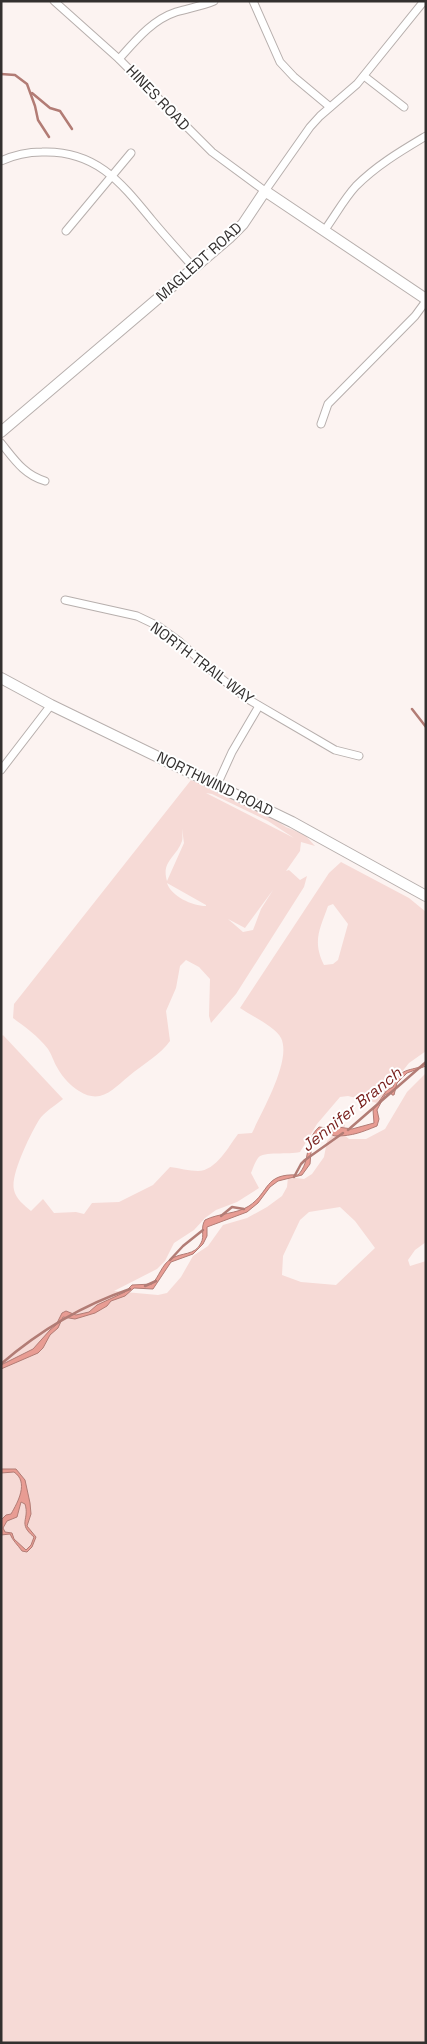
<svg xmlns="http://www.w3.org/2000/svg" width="427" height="2044" viewBox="0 0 427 2044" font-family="'Space Grotesk',sans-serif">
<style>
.green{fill:#f6dad6;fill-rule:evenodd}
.water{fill:#e89c93;stroke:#b27c75;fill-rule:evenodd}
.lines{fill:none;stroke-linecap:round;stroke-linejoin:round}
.stream{stroke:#b27c75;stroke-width:2.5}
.street-casing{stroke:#b7afad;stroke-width:9}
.secondary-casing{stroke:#b7afad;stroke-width:12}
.street{stroke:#fff;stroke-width:7}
.secondary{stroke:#fff;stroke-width:10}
.labels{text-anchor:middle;stroke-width:4;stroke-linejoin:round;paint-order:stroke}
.street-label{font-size:15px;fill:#33302f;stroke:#fff}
.water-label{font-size:16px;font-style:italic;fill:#771e1b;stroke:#fff}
</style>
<rect width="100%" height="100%" fill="#fcf3f1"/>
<!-- green -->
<g class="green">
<path d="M 191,780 L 259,809 L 286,827 L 305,835 L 315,846 L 301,842 L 300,851 L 286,871 L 289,870 L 300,880 L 307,876 L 304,887 L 236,994 L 211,1023 L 209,1016 L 210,979 L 199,967 L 186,960 L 180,966 L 176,988 L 166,1011 L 170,1041 C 161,1054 142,1065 129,1076 C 113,1089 101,1105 79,1091 C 71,1086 63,1078 58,1069 C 54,1063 52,1055 48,1049 C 38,1036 25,1027 13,1018 L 14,1004 ZM 206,793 L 212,794 L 268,821 L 294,838 ZM 182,829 L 184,843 L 167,881 C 161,861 176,858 182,841 C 183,838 182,833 182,829 ZM 167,883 L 206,905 L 206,906 C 192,906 171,896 167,883 ZM 273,890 L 261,909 L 253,930 L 243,932 L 228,919 L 245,928 Z"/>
<path d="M 341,862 L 409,898 L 426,912 L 426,1051 L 409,1063 L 377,1103 L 348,1096 L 340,1097 L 317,1124 L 300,1152 C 289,1155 263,1151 258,1158 C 255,1162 253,1168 251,1173 L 259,1188 L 237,1202 L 216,1210 L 205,1218 L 194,1230 L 174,1243 L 165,1261 L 157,1269 L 114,1291 L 158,1295 L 167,1293 L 181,1277 L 193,1256 L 208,1246 L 223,1225 L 247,1218 L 267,1207 L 282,1196 L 287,1187 L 288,1177 L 304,1179 L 312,1174 L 324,1157 L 327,1141 L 345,1123 L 344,1135 L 349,1139 L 366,1139 L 385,1129 L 407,1092 L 426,1073 L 426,1242 L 415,1250 L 408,1260 L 410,1266 L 426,1261 L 426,2043 L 1,2043 L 1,1037 L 3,1035 L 63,1099 C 56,1105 44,1112 39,1120 C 31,1133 10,1175 14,1190 C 16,1199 24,1205 31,1211 L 43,1199 L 54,1213 L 76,1212 L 84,1214 L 92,1203 L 119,1202 L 153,1185 L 170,1167 C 179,1168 189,1171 198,1171 C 216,1171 229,1146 238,1134 L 252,1133 C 262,1111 292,1060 281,1038 C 276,1027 250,1015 240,1008 L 329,873 ZM 333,904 L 348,924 L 338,960 L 333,964 L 324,965 C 312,941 320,929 328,906 ZM 340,1207 L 355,1221 L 375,1248 L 336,1285 L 301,1282 L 282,1275 L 283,1256 L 300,1220 L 309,1212 Z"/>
</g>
<!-- water -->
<g class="water">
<path d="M 426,1063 L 426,1066 L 407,1073 L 397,1083 L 394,1095 L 392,1095 L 391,1092 L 385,1095 L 377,1110 L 379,1119 L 377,1126 C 362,1132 353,1136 336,1136 C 331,1136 327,1130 321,1130 L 312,1140 L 310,1164 L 302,1175 L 278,1181 L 270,1187 L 258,1203 L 247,1212 L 207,1227 L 207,1236 L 203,1244 L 193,1254 L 171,1262 L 153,1289 L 134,1288 L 125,1296 L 111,1301 L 107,1306 L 95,1313 L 75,1319 L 63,1317 L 58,1328 L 50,1335 L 43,1348 L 38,1353 L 1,1369 L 1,1365 L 33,1349 L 50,1330 L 56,1325 L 62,1313 L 66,1311 L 76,1315 L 89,1312 L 97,1305 L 125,1292 L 132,1285 L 152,1284 C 159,1277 162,1264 171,1259 C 181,1252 195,1256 201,1243 C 205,1236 200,1228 205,1220 C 219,1213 237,1214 249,1206 C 270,1192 264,1173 298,1175 C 312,1160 303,1142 319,1127 L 327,1128 L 331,1126 L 352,1129 L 374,1123 L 373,1110 L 387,1090 L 393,1087 C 400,1064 415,1073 426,1063 Z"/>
<path d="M 1,1469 L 16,1469 L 25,1480 L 30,1503 L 31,1514 L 27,1526 L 36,1537 L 32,1547 L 27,1552 L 22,1551 C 17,1544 13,1541 10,1534 L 1,1535 L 1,1520 L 6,1515 L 11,1514 C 18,1502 29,1482 14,1472 L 1,1473 ZM 21,1502 L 25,1504 C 30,1520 17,1523 34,1537 L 31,1545 L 26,1550 L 14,1539 L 12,1533 L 5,1532 L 3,1528 L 7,1521 L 17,1517 Z"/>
</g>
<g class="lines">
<!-- stream -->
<g class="stream">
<polyline points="1,74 15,75 27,84 35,106 38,120 49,137"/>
<polyline points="32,93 50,108 60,111 72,129"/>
<polyline points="412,709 426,727"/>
<polyline points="348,1130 426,1062"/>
<polyline points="294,1177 301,1164 305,1160 343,1133"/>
<polyline points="221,1216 232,1207 244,1209"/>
<polyline points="170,1260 183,1246 203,1230"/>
<polyline points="145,1286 156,1281"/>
<path d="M 1,1364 C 38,1332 83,1305 130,1289"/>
</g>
<defs>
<g id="street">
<polyline points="54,1 119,59 212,152 265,191 310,127 320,116 357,84 424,1"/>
<polyline points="253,1 280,62 294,77 330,107"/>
<path d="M 119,59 C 136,40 152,20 176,12 C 189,8 202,6 214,1"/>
<polyline points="364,76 404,107"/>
<path d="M 1,161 C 14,155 28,152 42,152 C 95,150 120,181 151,219 C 165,236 180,252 194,268"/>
<polyline points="66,231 131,153"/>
<path d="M 324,231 C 335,216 344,199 356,186 C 377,165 401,151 426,136"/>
<polyline points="321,424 328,404 415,316 426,301"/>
<path d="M 1,443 C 14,459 24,475 45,481"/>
<polyline points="65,600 137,616 158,626 180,642 213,672 246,698 335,750 359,756"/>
<polyline points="1,770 51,705"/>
<polyline points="217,785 232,752 259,706"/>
</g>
<g id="secondary">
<polyline points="1,432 229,238 243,224 265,191 426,299"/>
<polyline points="1,678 51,705 292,822 426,896"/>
</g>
</defs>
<!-- street casing -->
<use href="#street" class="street-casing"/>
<!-- secondary casing -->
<use href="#secondary" class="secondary-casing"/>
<!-- street -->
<use href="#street" class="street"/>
<!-- secondary -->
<use href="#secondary" class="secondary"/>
</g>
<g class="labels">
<!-- street labels -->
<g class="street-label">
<text transform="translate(158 98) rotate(46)" y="5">HINES ROAD</text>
<text transform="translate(199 262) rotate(-42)" y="5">MAGLEDT ROAD</text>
<text transform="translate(202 663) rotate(37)" y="5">NORTH TRAIL WAY</text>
<text transform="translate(215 784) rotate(26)" y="5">NORTHWIND ROAD</text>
</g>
<!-- water labels -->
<g class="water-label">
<text transform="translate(351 1109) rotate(-39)" y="6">Jennifer Branch</text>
</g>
</g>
<!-- border -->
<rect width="427" height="2044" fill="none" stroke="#33302f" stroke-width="5"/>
</svg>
